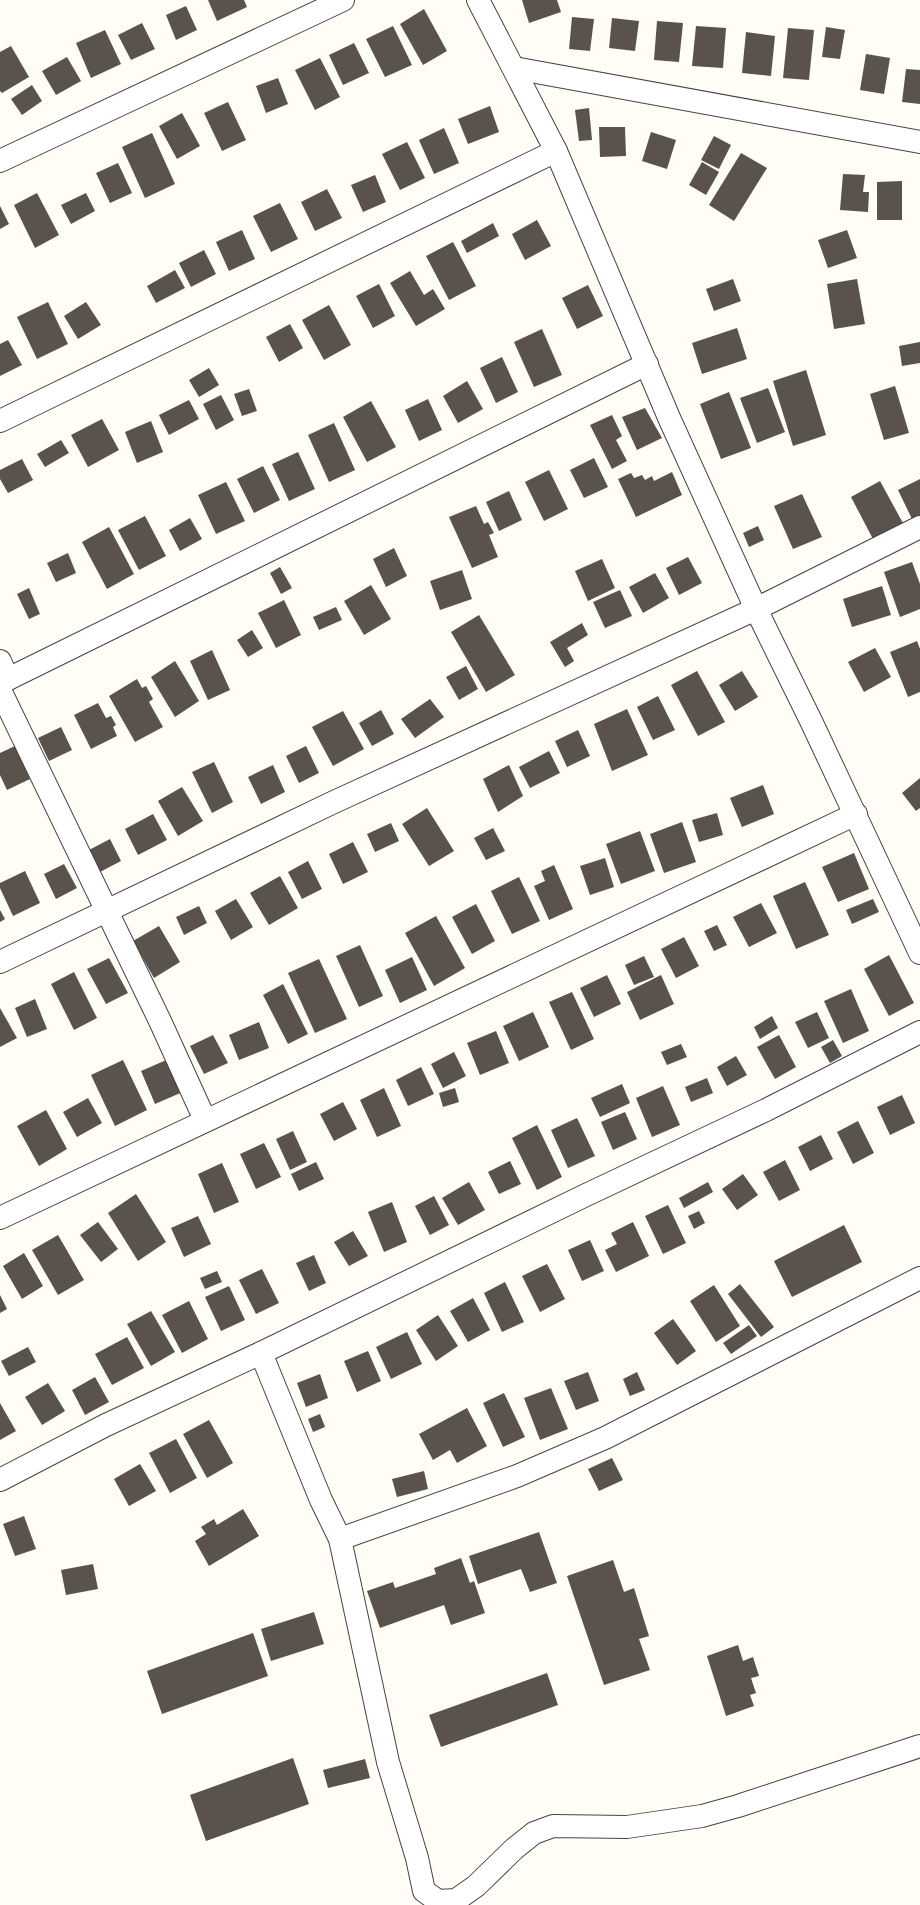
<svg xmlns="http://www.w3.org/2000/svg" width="920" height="1905" viewBox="0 0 920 1905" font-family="'Libre Baskerville',serif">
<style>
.building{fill:#5a524d}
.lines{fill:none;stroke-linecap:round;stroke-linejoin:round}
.minor-casing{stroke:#444;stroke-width:24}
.minor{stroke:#fff;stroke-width:22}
</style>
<rect width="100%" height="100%" fill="#fffdf5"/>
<!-- building -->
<g class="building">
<polygon points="208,0 244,0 247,7 217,21"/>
<polygon points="522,0 557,0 561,12 529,23"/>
<polygon points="186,6 197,30 176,40 166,15"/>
<polygon points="424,9 447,51 423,65 400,24"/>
<polygon points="572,17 594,19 590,51 569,49"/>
<polygon points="612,18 639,21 635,51 609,48"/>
<polygon points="657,21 683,23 679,62 654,60"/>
<polygon points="142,23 155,49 131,60 118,35"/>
<polygon points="393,26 412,65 385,77 366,39"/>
<polygon points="696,26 726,28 723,68 692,66"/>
<polygon points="826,27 845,30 840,59 822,57"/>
<polygon points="788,28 814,30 809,80 783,78"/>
<polygon points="105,30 121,64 91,78 76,43"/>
<polygon points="746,32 775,36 771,76 742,73"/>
<polygon points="354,43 369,73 343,85 329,55"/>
<polygon points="11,46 29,77 2,93 0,91 0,52"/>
<polygon points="866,54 890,58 884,94 860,90"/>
<polygon points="67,57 81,81 56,95 42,71"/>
<polygon points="320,58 340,97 315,110 295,70"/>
<polygon points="906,69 920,70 920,104 902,102"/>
<polygon points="278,78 288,104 266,113 256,86"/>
<polygon points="32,85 42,101 22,115 11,99"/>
<polygon points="228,102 246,140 222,151 204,113"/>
<polygon points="490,106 499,132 468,144 458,119"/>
<polygon points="589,108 592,140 579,141 575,110"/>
<polygon points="182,113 200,146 177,159 159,126"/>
<polygon points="599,127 625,127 626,156 600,157"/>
<polygon points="444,128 459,163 434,174 419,140"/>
<polygon points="651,132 676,140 667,169 642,161"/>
<polygon points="152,133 175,184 145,198 122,147"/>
<polygon points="714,136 731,145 719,169 701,160"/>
<polygon points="407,142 425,178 400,190 382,154"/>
<polygon points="741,153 767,168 734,221 709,205"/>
<polygon points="702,162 719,172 706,195 689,185"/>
<polygon points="118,163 132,193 110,203 96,173"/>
<polygon points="843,174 865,175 863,192 869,192 868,212 840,210"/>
<polygon points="375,175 386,202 363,212 351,185"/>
<polygon points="902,181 902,220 877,220 877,182"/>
<polygon points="327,189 342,218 315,231 301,202"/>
<polygon points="37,193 59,235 35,248 14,205"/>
<polygon points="86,193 95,211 71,224 61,205"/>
<polygon points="280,203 298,239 271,252 253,216"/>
<polygon points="0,206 9,224 0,229"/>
<polygon points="537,220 551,246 525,260 512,234"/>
<polygon points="493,223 499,236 467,253 461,241"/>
<polygon points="242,230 255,259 229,271 216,242"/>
<polygon points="847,230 857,258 828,268 818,240"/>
<polygon points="453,242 476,286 449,300 426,256"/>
<polygon points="204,250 216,274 191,287 179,263"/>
<polygon points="175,270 185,288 156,303 147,286"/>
<polygon points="410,271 424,295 433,289 445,309 416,326 390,283"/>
<polygon points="733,279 741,301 714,311 706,289"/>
<polygon points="857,279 865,324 834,329 827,284"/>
<polygon points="379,284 395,316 373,328 356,296"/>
<polygon points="588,285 603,316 577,329 562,298"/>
<polygon points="48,302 68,344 37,359 17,317"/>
<polygon points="86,302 101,325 78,339 64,316"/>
<polygon points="329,305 351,345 324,360 302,320"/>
<polygon points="290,324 303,348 279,362 266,337"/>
<polygon points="737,328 747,359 702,374 692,343"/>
<polygon points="542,329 562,375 534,387 514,342"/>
<polygon points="8,340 22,365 0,376 0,344"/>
<polygon points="920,342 920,363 902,366 899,346"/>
<polygon points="502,357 518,392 496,403 480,368"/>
<polygon points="209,368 219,385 199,397 189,380"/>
<polygon points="806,370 826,435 793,446 773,381"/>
<polygon points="467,381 483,409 458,423 443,396"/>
<polygon points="895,386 909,433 884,440 870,394"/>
<polygon points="768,388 785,432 757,443 740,398"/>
<polygon points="249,389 257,411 242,416 234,394"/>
<polygon points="729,392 751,448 721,459 700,404"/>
<polygon points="221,395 234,420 216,430 203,404"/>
<polygon points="428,399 442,430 419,441 405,410"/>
<polygon points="189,400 199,419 169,435 159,415"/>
<polygon points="371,401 396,447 367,462 343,417"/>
<polygon points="645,408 662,438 637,450 622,417"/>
<polygon points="612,415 622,436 616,440 627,461 612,469 590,425"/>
<polygon points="102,419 119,450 88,467 71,435"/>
<polygon points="151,421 163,452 137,463 125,432"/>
<polygon points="334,423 355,470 329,482 308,435"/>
<polygon points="61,440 69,453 45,467 37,454"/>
<polygon points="298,452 315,489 289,501 272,464"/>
<polygon points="594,458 608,487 584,498 570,470"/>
<polygon points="22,459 33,480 8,493 0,479 0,470"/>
<polygon points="263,466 280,500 254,513 237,479"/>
<polygon points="549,470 568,509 544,521 525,482"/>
<polygon points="672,472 682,495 636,517 618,479 631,473 634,478 642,475 645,480 652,476 654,481"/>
<polygon points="920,479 920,515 912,519 898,490"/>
<polygon points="880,481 904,525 874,541 851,497"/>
<polygon points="226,482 245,521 216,534 198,495"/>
<polygon points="509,491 522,520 499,531 486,502"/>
<polygon points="802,494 822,537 793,549 774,506"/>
<polygon points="476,506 484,524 488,522 494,533 489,535 498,557 472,568 449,517"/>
<polygon points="145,516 166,556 139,570 118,530"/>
<polygon points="190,518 202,539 180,551 169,530"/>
<polygon points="758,526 764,540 749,547 743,533"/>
<polygon points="109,527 134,574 107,589 82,542"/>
<polygon points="394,548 407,576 386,587 373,559"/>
<polygon points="68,553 76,573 56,582 47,563"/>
<polygon points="688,557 702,583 679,595 666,568"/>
<polygon points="602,559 615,588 588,601 575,571"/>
<polygon points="912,562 920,584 920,609 900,617 884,572"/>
<polygon points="280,567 292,588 281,594 270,573"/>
<polygon points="462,570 472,599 440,610 430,581"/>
<polygon points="655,573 669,598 643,613 629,587"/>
<polygon points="371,585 391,619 364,635 344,601"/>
<polygon points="882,586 891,615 852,627 843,599"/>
<polygon points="29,588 40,614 29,619 17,594"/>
<polygon points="620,590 632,616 605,628 593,602"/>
<polygon points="284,600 301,635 276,648 258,613"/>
<polygon points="336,607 342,620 319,630 313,617"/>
<polygon points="479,615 515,675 486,692 451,632"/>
<polygon points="582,623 588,635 567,648 574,661 565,667 550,642"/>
<polygon points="252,630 263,648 248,657 237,640"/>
<polygon points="917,641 920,649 920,692 908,697 890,652"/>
<polygon points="875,648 891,677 864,692 848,662"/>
<polygon points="212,650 230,690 208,700 190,661"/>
<polygon points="175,661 199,701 175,717 151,677"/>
<polygon points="466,666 478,689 459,700 446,677"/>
<polygon points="697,671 725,722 698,736 671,685"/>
<polygon points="742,671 758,697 735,711 719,685"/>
<polygon points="137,679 142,688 146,686 153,699 149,702 163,727 135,742 109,696"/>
<polygon points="658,696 675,730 653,740 637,707"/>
<polygon points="430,699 444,717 415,738 401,719"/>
<polygon points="98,703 106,718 111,716 116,725 113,727 117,736 91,749 74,715"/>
<polygon points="627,709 648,755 612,771 594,724"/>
<polygon points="381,710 394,734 372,746 359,723"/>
<polygon points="343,711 364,749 333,766 312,727"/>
<polygon points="61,727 72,750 49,761 38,738"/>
<polygon points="578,730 590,756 567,767 555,741"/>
<polygon points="15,746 30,779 7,790 0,775 0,753"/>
<polygon points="306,746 319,773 299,783 286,756"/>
<polygon points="549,751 560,773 530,788 519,767"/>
<polygon points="214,762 233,802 212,813 192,772"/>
<polygon points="273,765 285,792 261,804 248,777"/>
<polygon points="509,765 523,796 498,812 483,779"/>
<polygon points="920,778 920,808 916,811 902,793"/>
<polygon points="763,785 774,814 742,827 730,798"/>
<polygon points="182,787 203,821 178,836 158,801"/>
<polygon points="427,808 454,851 429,866 402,824"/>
<polygon points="717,813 723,835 699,842 692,820"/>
<polygon points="153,814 167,840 138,855 125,829"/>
<polygon points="682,822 696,862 664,873 650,834"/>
<polygon points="391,823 399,841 375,852 367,834"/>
<polygon points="493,828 505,851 486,860 474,838"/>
<polygon points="640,831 655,871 621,884 606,844"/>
<polygon points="110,839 121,861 100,872 89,850"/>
<polygon points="353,842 368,872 343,884 329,854"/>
<polygon points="854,853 869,889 838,902 822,867"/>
<polygon points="605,858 614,887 590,895 580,866"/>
<polygon points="308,861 322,889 302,899 288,872"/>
<polygon points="64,864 77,888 56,899 44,874"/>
<polygon points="554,865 573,909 549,920 534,886 545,881 541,871"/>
<polygon points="25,871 40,903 13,916 0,888 0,883"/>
<polygon points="280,876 298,908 269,925 250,893"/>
<polygon points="519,877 540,921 512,934 491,891"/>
<polygon points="805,882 829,935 796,949 773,896"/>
<polygon points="236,899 253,927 231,940 215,911"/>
<polygon points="873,899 879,912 852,924 846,910"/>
<polygon points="761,903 777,933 749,947 733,917"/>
<polygon points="476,904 495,941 472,954 452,917"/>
<polygon points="199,906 207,923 184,935 176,917"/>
<polygon points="0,910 5,919 0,922"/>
<polygon points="436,916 465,968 434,986 405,933"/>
<polygon points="717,925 727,945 714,951 704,931"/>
<polygon points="159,926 180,962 154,978 133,941"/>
<polygon points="684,937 699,966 676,978 661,949"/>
<polygon points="360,945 383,996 359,1007 336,956"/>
<polygon points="889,955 914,1003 889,1016 864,969"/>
<polygon points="644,956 654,977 634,985 625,965"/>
<polygon points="412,957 427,990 400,1003 385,970"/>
<polygon points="109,958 128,993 106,1004 87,969"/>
<polygon points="319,959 347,1019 315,1033 288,973"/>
<polygon points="74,972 97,1018 74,1030 51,984"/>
<polygon points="607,975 621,1004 594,1017 580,988"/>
<polygon points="661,975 674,1004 640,1020 627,992"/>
<polygon points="283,984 308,1034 288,1044 263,995"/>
<polygon points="851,989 869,1031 843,1043 824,1001"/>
<polygon points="572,992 594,1039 571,1050 549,1002"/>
<polygon points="35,999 47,1029 27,1037 15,1008"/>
<polygon points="0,1008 17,1038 0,1047"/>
<polygon points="533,1012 549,1047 519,1061 503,1026"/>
<polygon points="817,1012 829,1038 808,1048 795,1022"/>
<polygon points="772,1016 778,1028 760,1039 754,1027"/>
<polygon points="259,1022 269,1048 239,1060 229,1035"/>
<polygon points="496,1031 509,1063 480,1075 467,1043"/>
<polygon points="213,1035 228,1063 204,1074 190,1046"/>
<polygon points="779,1035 796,1067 775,1079 757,1047"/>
<polygon points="833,1040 842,1056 830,1063 821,1047"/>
<polygon points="681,1044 687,1057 667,1065 661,1052"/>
<polygon points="454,1052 466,1076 443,1088 431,1064"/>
<polygon points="736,1056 747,1075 727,1086 717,1067"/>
<polygon points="171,1058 185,1091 155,1104 141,1071"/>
<polygon points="123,1060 147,1110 115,1126 91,1075"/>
<polygon points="421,1067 434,1094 408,1106 396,1080"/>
<polygon points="707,1078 713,1093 691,1102 685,1087"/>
<polygon points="622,1084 630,1103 600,1117 591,1098"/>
<polygon points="663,1086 680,1125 652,1137 636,1098"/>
<polygon points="384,1088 401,1126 377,1137 360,1100"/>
<polygon points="455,1088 459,1102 443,1107 439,1093"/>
<polygon points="902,1095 915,1123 890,1135 877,1107"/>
<polygon points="88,1098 102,1123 77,1137 63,1112"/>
<polygon points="343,1102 357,1129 334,1141 320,1114"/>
<polygon points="46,1110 67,1149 39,1166 17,1126"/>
<polygon points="625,1112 637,1139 613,1150 601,1122"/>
<polygon points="577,1118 595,1156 568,1168 551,1130"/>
<polygon points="858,1121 874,1153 853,1164 837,1132"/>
<polygon points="537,1125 562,1177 537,1190 512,1138"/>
<polygon points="293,1131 307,1162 290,1170 276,1139"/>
<polygon points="821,1135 833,1159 810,1171 798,1147"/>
<polygon points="264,1143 281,1177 256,1189 240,1154"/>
<polygon points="785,1160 800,1190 779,1201 763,1172"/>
<polygon points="510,1161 521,1184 499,1194 488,1172"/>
<polygon points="316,1162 324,1179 299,1191 291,1174"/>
<polygon points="222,1163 239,1202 214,1213 198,1174"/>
<polygon points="743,1174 758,1195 737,1210 722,1189"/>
<polygon points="469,1182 485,1210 458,1225 442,1198"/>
<polygon points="708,1182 713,1192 684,1208 679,1198"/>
<polygon points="136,1194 166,1242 138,1261 108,1213"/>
<polygon points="434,1196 449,1225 430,1235 415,1206"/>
<polygon points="392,1202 407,1242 384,1252 368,1212"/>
<polygon points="668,1205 686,1243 663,1254 645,1216"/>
<polygon points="699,1211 705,1223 694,1229 688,1216"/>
<polygon points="198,1216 211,1244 184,1257 171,1228"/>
<polygon points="98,1222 118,1249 101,1262 80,1235"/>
<polygon points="633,1222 649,1256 616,1272 605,1250 617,1244 611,1233"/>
<polygon points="844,1225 862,1262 792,1297 774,1261"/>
<polygon points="353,1231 368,1256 349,1266 334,1242"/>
<polygon points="58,1235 84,1280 58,1295 32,1250"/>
<polygon points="590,1240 604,1271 582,1281 568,1250"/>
<polygon points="24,1253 43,1286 22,1299 3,1266"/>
<polygon points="314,1255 326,1283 309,1291 296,1263"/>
<polygon points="547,1264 565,1299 540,1312 522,1276"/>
<polygon points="262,1269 279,1303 256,1314 239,1280"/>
<polygon points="217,1271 222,1282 205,1289 200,1278"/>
<polygon points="505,1282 524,1322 502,1332 484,1293"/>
<polygon points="740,1284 774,1327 761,1337 728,1294"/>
<polygon points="714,1285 740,1326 716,1342 690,1301"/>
<polygon points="229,1286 245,1320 221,1331 205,1297"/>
<polygon points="0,1295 7,1309 0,1313"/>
<polygon points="473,1298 490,1330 468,1342 450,1311"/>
<polygon points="189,1301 208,1339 182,1353 162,1315"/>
<polygon points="151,1311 175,1352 151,1366 127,1324"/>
<polygon points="438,1315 458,1346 436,1361 416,1330"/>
<polygon points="673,1319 696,1351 677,1365 654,1333"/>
<polygon points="749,1325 757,1336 731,1354 723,1343"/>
<polygon points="407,1332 422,1364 391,1379 376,1347"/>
<polygon points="127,1337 144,1368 112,1385 95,1354"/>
<polygon points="28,1347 36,1362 9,1376 1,1361"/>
<polygon points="368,1351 381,1381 357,1392 344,1361"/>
<polygon points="588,1372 599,1401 576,1410 564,1381"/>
<polygon points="637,1372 645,1390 630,1396 623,1379"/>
<polygon points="320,1374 328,1398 306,1407 297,1383"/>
<polygon points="95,1377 109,1402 85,1415 72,1390"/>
<polygon points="48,1383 65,1411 42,1425 25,1397"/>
<polygon points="551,1388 568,1429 540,1440 524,1398"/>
<polygon points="504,1393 525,1437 503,1447 483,1403"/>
<polygon points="0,1403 16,1431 0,1440"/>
<polygon points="467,1408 487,1446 457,1463 450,1450 433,1460 419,1434"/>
<polygon points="320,1414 325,1427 313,1432 308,1419"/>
<polygon points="209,1420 233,1463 207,1478 183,1434"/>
<polygon points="176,1439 197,1478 170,1493 149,1453"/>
<polygon points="612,1458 623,1480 599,1491 588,1469"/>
<polygon points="140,1464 156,1491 129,1506 114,1479"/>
<polygon points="424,1471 428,1489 397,1497 392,1479"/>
<polygon points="243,1509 259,1536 209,1566 195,1541 206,1534 201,1527 214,1519 217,1525"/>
<polygon points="24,1516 36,1549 15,1556 3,1524"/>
<polygon points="539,1532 557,1583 530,1592 521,1569 478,1584 469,1556"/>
<polygon points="461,1558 470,1583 474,1581 485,1613 451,1625 444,1605 380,1628 367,1591 393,1582 395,1588 436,1574 434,1568"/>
<polygon points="613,1560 624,1592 634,1588 649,1636 639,1639 650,1670 604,1685 567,1576"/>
<polygon points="93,1564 98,1589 66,1595 61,1570"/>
<polygon points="314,1612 324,1644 271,1661 261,1629"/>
<polygon points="253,1633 268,1676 162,1714 147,1671"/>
<polygon points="738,1645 743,1661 753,1657 759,1676 751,1678 756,1693 750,1695 754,1706 726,1716 707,1656"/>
<polygon points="547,1673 558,1705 441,1747 429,1715"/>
<polygon points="293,1758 309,1804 206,1841 190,1795"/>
<polygon points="365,1759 370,1778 328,1788 323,1770"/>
</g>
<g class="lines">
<defs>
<g id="minor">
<polyline points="478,0 556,151 670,420 756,609 812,723 920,953"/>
<polyline points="514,68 920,142"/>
<polyline points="0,161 343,0"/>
<polyline points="0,421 556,151"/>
<polyline points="0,661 8,679"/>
<polyline points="0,683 647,364"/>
<polyline points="0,690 160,1021 205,1120"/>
<polyline points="0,962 334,802 756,609 920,527"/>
<polyline points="0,1218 856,814"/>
<polyline points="261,1353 321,1500 340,1539 388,1762 417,1858 424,1891 438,1901 456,1900 476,1886 514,1849 534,1833 553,1826 627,1827 702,1816 738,1806 920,1746"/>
<polyline points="0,1480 106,1425 261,1353 586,1195 766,1110 920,1032"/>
<polyline points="340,1539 517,1476 605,1438 920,1278"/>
</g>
</defs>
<!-- minor casing -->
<use href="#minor" class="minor-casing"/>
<!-- minor -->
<use href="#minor" class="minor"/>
</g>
</svg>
